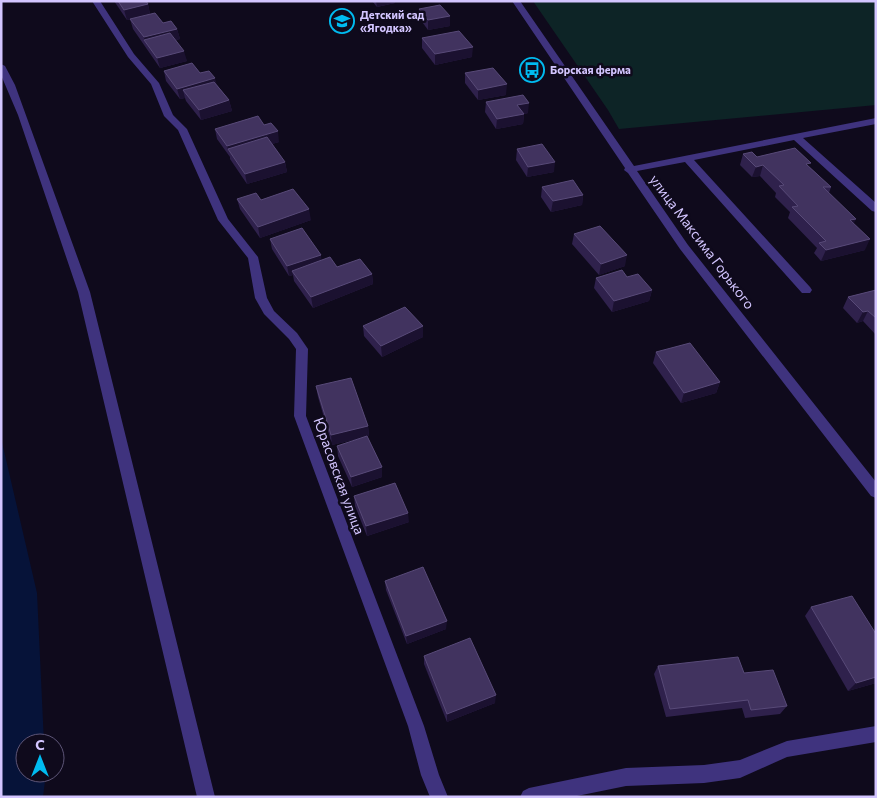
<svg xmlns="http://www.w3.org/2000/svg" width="877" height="798" viewBox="0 0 877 798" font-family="Commissioner,sans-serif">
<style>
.green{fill:#0d2426}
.water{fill:#061339}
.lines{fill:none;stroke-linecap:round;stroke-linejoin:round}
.minor{fill:#3f337e;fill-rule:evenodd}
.wall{fill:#2f214c}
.shaded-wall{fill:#1b1130}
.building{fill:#41335f;stroke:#584a78}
.labels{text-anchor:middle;stroke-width:5;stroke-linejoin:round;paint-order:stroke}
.far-poi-label{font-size:11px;font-weight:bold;fill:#d3c5ff;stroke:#0f0a1c;text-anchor:start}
.street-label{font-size:14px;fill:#d3c5ff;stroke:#0f0a1c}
</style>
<rect width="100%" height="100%" fill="#0f0a1c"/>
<!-- green -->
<polygon class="green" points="533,1 876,1 876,105 619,129 608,110"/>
<!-- water -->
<polygon class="water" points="1,438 37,593 44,743 25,743 25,773 46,773 43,797 1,797"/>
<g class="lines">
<!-- minor -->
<g class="minor">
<polygon points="92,1 100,1 134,54 159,83 173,115 187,129 228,219 258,257 267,298 274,311 297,333 308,349 306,416 424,726 439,775 448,797 430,797 421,775 408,726 294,416 296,349 289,339 264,314 255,298 248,258 218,220 178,130 164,116 151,84 128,57"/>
<polygon points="512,1 520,1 634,166 876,118 876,124 803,138 876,203 876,212 872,211 794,140 694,160 810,287 812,290 810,293 802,293 685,162 637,171 688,245 876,482 876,498 871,496 680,249 628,173 624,170 625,168"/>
<polygon points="1,64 5,66 15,85 90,292 215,797 197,797 78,292 18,115 1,75"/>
<polygon points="876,726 876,742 787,757 740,778 704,783 626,786 572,797 520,797 523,791 529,788 626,768 704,765 740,760 787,741"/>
</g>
</g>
<!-- wall -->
<g class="wall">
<polygon points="114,1 146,1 148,4 150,14 127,20"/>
<polygon points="372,1 395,1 395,3 377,7"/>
<polygon points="419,9 450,26 428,30 420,19"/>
<polygon points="130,19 163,23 177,29 180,39 176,40 187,61 160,68 133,29"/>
<polygon points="422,38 472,57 435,65 422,48"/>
<polygon points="164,71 200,73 217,85 229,100 232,111 201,120 186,101 185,98 180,99 166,81"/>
<polygon points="465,73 506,95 478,100 465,83"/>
<polygon points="486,102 528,113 524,114 523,124 496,129 485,112"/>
<polygon points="264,125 279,142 272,144 285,162 287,172 247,184 230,159 230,157 217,139 215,129"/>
<polygon points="517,149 554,172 527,177 516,160"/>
<polygon points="743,154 809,167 831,187 829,193 854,224 865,250 821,261 814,253 817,248 788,218 790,212 775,197 776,193 760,176 752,177 740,165"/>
<polygon points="542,187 583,195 582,205 551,212 541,197"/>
<polygon points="237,199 261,200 311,220 260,238 240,209"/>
<polygon points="574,234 625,266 599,275 572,244"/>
<polygon points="270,239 321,255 321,260 337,267 372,274 373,284 313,308 294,281 293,275 289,276 272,249"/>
<polygon points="596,278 652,290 649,301 612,312 594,288"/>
<polygon points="876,290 876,335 863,321 857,323 843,308 848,297"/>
<polygon points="363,326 423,326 423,337 382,357 364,336"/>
<polygon points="656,352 720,382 716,393 681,403 653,363"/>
<polygon points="316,386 368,426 369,436 367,436 382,467 382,477 352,487 338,456 337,446 365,437 332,445 318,397"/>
<polygon points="354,496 409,522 367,536 355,506"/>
<polygon points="385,581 446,629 407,644 386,590"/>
<polygon points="811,607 876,683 848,691 805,616"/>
<polygon points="424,656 495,703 447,722 424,664"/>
<polygon points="658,666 787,706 780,714 745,718 742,708 666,717 654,674"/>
</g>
<!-- shaded-wall -->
<g class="shaded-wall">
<polygon points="376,1 395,1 395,3 377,7"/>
<polygon points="148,4 150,14 127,20 124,10"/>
<polygon points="450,16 450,26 428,30 428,20"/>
<polygon points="177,29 180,39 149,47 144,40 144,37"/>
<polygon points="473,47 472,57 435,65 435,54"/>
<polygon points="184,51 187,61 160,68 157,58"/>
<polygon points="215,78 218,89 183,90 185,98 180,99 177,89"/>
<polygon points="507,84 506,95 478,100 478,90"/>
<polygon points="229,100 232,111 201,120 199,110"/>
<polygon points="529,103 528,113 524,114 523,124 496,129 497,119 517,105"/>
<polygon points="278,131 279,142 233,156 228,149 230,157 227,146"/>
<polygon points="285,162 287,172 247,184 245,174"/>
<polygon points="555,162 554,172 527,177 528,167"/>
<polygon points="763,165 760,176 752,177 756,167"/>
<polygon points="583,195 582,205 551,212 553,201"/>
<polygon points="309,209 311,220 260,238 258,227"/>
<polygon points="856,219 851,229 850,220"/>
<polygon points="870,239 865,250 821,261 826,250"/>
<polygon points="321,255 322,265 292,271 293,275 289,276 287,266"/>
<polygon points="627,255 625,266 599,275 601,264"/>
<polygon points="372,274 373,284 313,308 311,297"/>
<polygon points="652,290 649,301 612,312 614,301"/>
<polygon points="868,311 863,321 857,323 863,312"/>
<polygon points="423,326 423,337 382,357 381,346"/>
<polygon points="720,382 716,393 681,403 684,393"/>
<polygon points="368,426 369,436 332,445 331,435"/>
<polygon points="382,467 382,477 352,487 351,477"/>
<polygon points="408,513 409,522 367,536 366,526"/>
<polygon points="447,621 446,629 407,644 406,636"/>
<polygon points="876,677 876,683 848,691 856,683"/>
<polygon points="496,695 495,703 447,722 447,714"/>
</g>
<!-- building -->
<g class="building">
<polygon points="118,1 146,1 148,4 124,10"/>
<polygon points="440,5 450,16 428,20 419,9"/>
<polygon points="155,13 163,23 171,21 177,29 144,37 130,19"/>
<polygon points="459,31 473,47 435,54 422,38"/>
<polygon points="170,33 184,51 157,58 144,40"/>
<polygon points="192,63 200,73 209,71 215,78 177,89 164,71"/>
<polygon points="493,68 507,84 478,90 465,73"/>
<polygon points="214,82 229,100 199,110 183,90"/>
<polygon points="523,95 529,103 517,105 524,114 497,119 486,102"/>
<polygon points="258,116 264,125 271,123 278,131 227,146 215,129"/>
<polygon points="267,137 285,162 245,174 228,149"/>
<polygon points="542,144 555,162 528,167 517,149"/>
<polygon points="795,148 811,163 806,164 831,187 823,187 856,219 850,220 870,239 826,250 819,243 826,241 792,207 798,206 779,186 784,185 763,165 756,167 743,154 752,152 757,157"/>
<polygon points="573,180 583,195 553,201 542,187"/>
<polygon points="293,189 309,209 258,227 237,199 256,193 261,200"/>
<polygon points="600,226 627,255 601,264 574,234"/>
<polygon points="302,228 321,255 287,266 270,239"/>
<polygon points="330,257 337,267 360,259 372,274 311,297 292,271"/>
<polygon points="622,270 627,277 638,274 652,290 614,301 596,278"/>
<polygon points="876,290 876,318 868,311 863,312 848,297"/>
<polygon points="405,307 423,326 381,346 363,326"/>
<polygon points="690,343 720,382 684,393 656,352"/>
<polygon points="351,378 368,426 331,435 316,386"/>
<polygon points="367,436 382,467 351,477 337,446"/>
<polygon points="395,483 408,513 366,526 354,496"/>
<polygon points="423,567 447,621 406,636 385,581"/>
<polygon points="852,596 876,634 876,677 856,683 811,607"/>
<polygon points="470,638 496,695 447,714 424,656"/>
<polygon points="738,657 744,673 773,670 787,706 751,710 748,700 670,709 658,666"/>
</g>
<!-- icons -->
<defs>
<symbol id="school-ring" viewBox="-11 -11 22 22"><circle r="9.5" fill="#0f0a1c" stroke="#00bbf0" stroke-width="1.5"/><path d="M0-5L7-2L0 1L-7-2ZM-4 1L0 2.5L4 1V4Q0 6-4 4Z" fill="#00bbf0"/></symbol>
<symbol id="bus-ring" viewBox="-11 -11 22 22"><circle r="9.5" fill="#0f0a1c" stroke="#00bbf0" stroke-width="1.5"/><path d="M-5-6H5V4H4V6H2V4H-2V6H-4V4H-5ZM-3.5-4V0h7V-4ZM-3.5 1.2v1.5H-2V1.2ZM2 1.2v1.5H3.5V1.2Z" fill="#00bbf0"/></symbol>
</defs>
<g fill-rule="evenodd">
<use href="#school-ring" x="328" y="7" width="28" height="28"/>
<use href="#bus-ring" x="518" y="56" width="28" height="28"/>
</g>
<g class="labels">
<!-- far-poi labels -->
<g class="far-poi-label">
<text x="360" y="19">Детский сад<tspan x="360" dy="13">«Ягодка»</tspan></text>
<text x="550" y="74">Борская ферма</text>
</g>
<!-- street labels -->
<g class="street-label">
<text transform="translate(702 242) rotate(53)" y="5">улица Максима Горького</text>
<text transform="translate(339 476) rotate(70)" y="5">Юрасовская улица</text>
</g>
</g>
<!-- border -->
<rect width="877" height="798" fill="none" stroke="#d3c5ff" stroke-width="5"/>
<!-- north arrow -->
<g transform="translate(40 758)"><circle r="24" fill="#0f0a1c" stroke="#5d5577"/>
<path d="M0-4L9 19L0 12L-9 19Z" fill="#00bbf0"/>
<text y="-8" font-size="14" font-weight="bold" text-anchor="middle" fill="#d3c5ff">С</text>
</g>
</svg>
